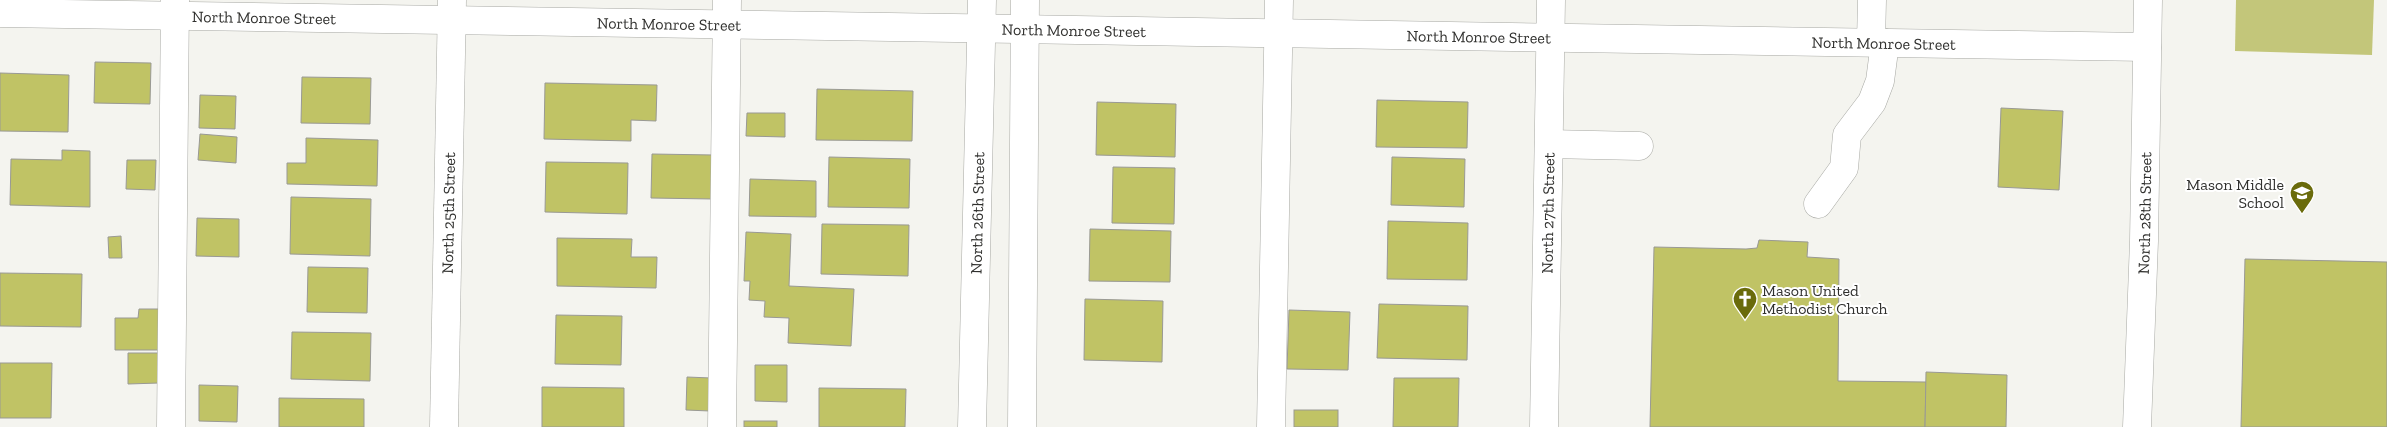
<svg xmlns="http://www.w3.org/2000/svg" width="2387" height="427" viewBox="0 0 2387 427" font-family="'Zilla Slab',serif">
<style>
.green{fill:#c3c67a}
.building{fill:#c0c365;stroke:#999994}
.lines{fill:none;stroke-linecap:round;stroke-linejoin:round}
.minor-casing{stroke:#a8a9a4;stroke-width:29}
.minor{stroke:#fff;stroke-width:28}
.labels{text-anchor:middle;stroke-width:4;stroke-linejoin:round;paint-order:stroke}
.street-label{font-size:16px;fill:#30302e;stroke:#fff}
.poi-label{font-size:16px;fill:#30302e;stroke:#fff;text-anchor:end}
</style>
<rect width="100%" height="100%" fill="#f4f4ef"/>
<!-- green -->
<polygon class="green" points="2236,0 2374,0 2372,55 2235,51"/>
<!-- building -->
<g class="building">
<polygon points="95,62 151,63 150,104 94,103"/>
<polygon points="0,73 69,75 68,132 0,131"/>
<polygon points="302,77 371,78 370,124 301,123"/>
<polygon points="545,83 657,85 656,121 631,120 631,141 544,139"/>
<polygon points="817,89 913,91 912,141 816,140"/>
<polygon points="200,95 236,96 235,129 199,128"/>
<polygon points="1377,100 1468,102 1467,148 1376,147"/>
<polygon points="1097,102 1176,104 1175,157 1096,155"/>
<polygon points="2001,108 2063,111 2059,190 1998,187"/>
<polygon points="747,113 785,113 785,137 746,136"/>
<polygon points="200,134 237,137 236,163 198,160"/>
<polygon points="306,138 378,140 377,186 287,184 287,163 306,163"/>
<polygon points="62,150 90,151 90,207 10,205 11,159 62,160"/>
<polygon points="652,154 714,155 713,199 651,198"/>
<polygon points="829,157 910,159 909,208 828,207"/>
<polygon points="1392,157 1465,159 1464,207 1391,205"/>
<polygon points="127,160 156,160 155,190 126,189"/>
<polygon points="546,162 628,163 627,214 545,212"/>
<polygon points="1113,167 1175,168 1174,224 1112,223"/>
<polygon points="750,179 816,181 816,217 749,216"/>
<polygon points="291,197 371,199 370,256 290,254"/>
<polygon points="197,218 239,219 239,257 196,256"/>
<polygon points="1388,221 1468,223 1467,280 1387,279"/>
<polygon points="822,224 909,225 908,276 821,274"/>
<polygon points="1090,229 1171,231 1170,282 1089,281"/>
<polygon points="746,232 791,234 789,286 854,289 851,346 788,343 789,318 764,317 765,301 749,300 750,281 744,281"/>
<polygon points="121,236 122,258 109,258 108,237"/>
<polygon points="557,238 632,239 631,257 657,257 656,288 557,286"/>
<polygon points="1759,240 1808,242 1807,257 1839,259 1838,381 1926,382 1925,427 1650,427 1654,247 1746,249 1757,248"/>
<polygon points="2245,259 2387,262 2387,427 2241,427"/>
<polygon points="308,267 368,268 367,313 307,312"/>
<polygon points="0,273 82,274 81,327 0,326"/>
<polygon points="1085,299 1163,301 1162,362 1084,360"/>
<polygon points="1379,304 1468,306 1467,360 1377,358"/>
<polygon points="139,309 159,309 159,350 115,350 115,318 138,318"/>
<polygon points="1289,310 1350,312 1348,370 1287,369"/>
<polygon points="556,315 622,316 621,365 555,364"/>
<polygon points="292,332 371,333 370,381 291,379"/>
<polygon points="128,353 159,353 159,383 128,384"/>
<polygon points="0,363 52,363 51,418 0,418"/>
<polygon points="755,365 787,365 787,402 755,401"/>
<polygon points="1926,372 2007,375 2006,427 1925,427"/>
<polygon points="687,377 711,378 710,411 686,410"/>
<polygon points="1394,378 1459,378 1458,427 1393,427"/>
<polygon points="199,385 238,386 237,422 199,421"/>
<polygon points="542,387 624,388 624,427 542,427"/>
<polygon points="819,388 906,389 905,427 819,427"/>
<polygon points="279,398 364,399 364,427 279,427"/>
<rect x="1294" y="410" width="44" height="17"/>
<rect x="744" y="421" width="33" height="6"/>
</g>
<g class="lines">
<defs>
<g id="minor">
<path id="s1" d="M 0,13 L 2147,47"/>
<polyline points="1871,42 1872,0"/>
<polyline points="1549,144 1639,146"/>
<polyline points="1818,204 1844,168 1847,135 1872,102 1880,81 1885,43"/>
<polyline points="171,427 175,0"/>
<path id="s2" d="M 444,427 L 452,0"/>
<polyline points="722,427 727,0"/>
<path id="s3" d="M 972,427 L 982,0"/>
<polyline points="1022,427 1025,0"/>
<polyline points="1271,427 1279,0"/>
<path id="s4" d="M 1544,427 L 1551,0"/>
<path id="s5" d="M 2137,427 L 2144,241 L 2148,0"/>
</g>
</defs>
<!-- minor casing -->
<use href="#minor" class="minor-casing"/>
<!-- minor -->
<use href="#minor" class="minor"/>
</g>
<!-- icons -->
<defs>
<symbol id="school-pin" viewBox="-11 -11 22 30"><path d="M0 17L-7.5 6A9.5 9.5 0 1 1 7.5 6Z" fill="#6a6b0b" stroke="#fff"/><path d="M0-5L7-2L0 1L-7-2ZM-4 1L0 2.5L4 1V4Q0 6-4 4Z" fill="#fff"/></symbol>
<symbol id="church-pin" viewBox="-11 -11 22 30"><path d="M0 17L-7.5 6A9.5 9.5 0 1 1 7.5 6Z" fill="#6a6b0b" stroke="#fff"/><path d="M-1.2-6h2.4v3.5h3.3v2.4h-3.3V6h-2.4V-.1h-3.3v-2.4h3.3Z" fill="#fff"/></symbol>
</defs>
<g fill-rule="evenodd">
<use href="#school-pin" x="2288" y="179" width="28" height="38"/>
<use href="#church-pin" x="1731" y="285" width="28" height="38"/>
</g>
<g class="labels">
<!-- street labels -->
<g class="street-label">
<text dy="6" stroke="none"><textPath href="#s1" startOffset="264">North Monroe Street</textPath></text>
<text dy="6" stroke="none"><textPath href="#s1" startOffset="669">North Monroe Street</textPath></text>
<text dy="6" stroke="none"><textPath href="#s1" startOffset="1074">North Monroe Street</textPath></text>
<text dy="6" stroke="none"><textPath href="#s1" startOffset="1479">North Monroe Street</textPath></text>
<text dy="6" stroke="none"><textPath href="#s1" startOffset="1884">North Monroe Street</textPath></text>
<text dy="6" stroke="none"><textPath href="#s4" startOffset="214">North 27th Street</textPath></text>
<text dy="6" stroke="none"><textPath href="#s2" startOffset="214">North 25th Street</textPath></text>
<text dy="6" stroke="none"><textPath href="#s3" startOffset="214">North 26th Street</textPath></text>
<text dy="6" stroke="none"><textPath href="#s5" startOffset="214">North 28th Street</textPath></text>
</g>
<!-- poi labels -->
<g class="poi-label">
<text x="2284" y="190">Mason Middle<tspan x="2284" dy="18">School</tspan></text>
<text x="1762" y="296" text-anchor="start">Mason United<tspan x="1762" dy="18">Methodist Church</tspan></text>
</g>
</g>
</svg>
